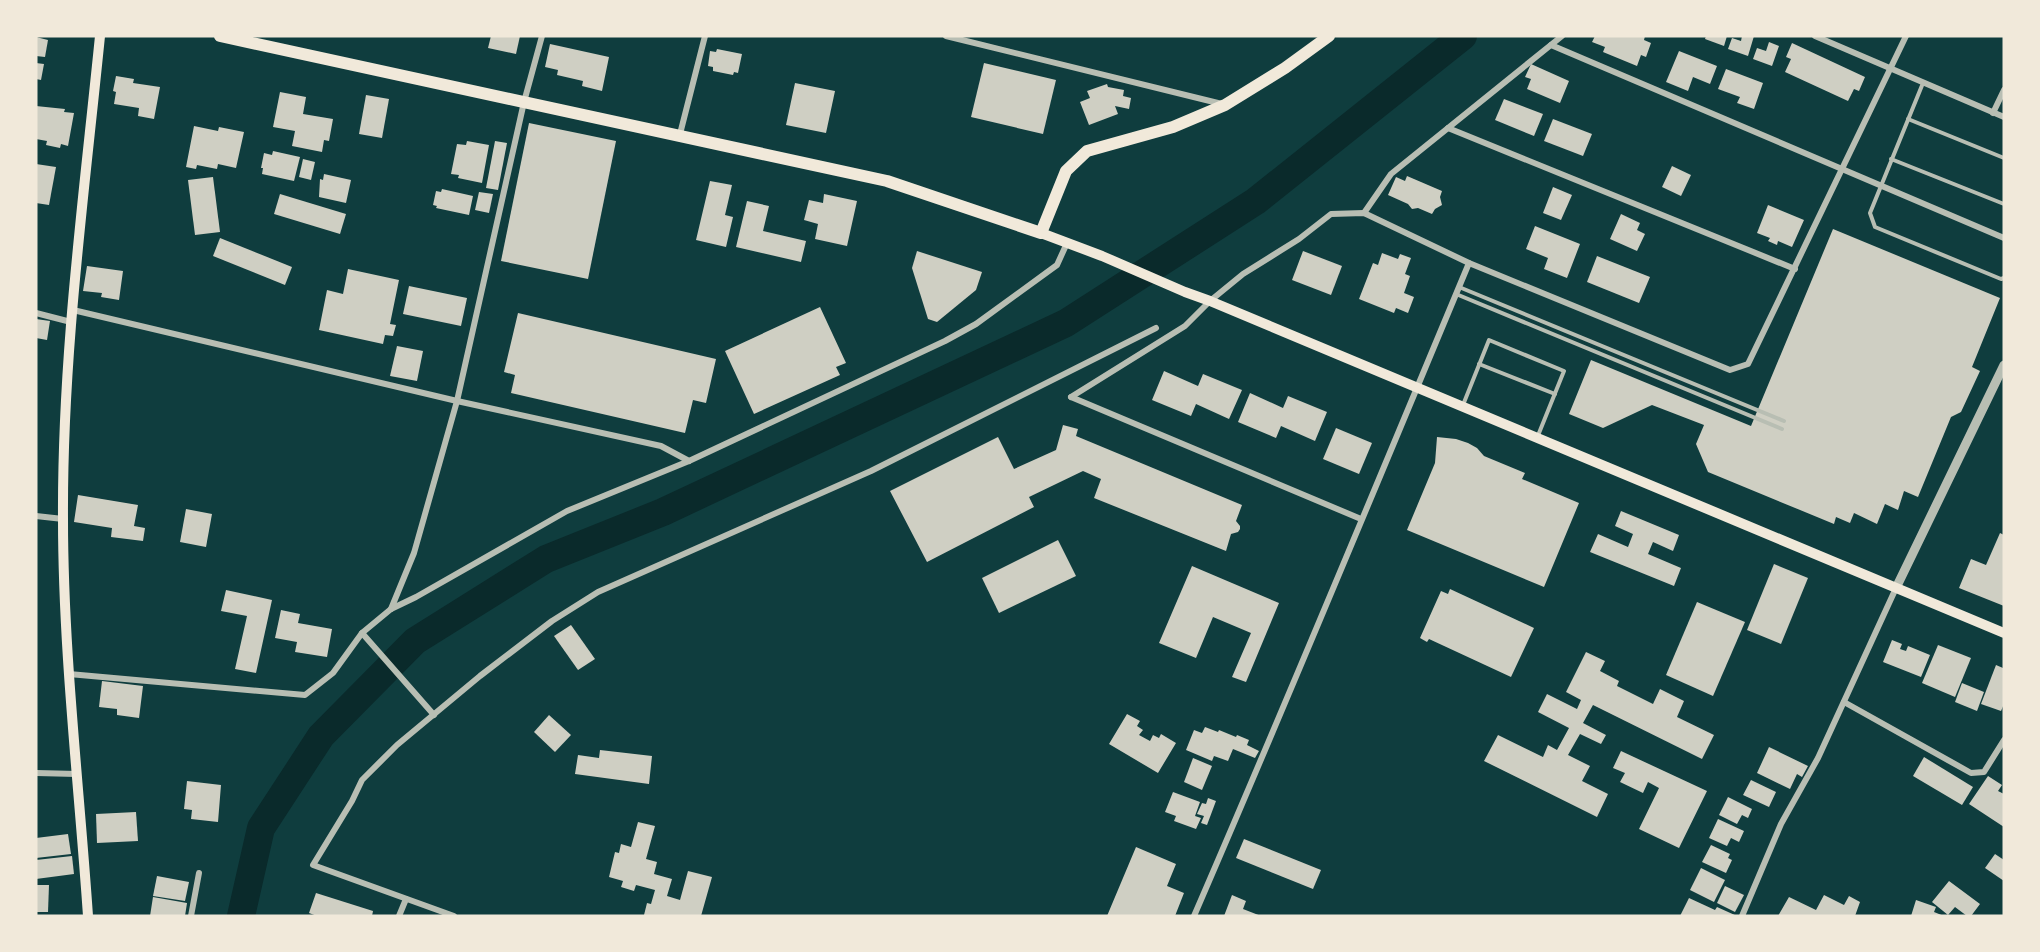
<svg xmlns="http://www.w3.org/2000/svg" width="2040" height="952" viewBox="0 0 2040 952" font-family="Merriweather,serif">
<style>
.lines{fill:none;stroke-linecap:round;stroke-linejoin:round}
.river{stroke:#0a2a2b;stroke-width:28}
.building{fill:#cfcfc3}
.service{stroke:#b8beb3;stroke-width:4}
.minor{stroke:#b8beb3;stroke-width:6}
.tertiary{stroke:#b8beb3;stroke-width:9}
.secondary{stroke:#f1e9da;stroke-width:10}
.primary{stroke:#f1e9da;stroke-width:10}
.trunk{stroke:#f1e9da;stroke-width:12}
</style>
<rect width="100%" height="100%" fill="#0f3d3e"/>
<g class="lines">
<!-- river -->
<polyline class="river" points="241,916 261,828 321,736 415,641 546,559 663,512 1066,323 1256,201 1463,36"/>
</g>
<!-- building -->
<g class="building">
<polygon points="491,36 520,36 516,54 488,48"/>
<polygon points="1595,36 1645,36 1644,40 1651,43 1646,57 1641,55 1637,66 1603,52 1605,47 1592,42"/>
<polygon points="1706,36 1727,36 1724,46 1705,39"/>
<polygon points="1742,36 1754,36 1748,56 1728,49 1732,38 1741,41"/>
<polygon points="36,37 48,40 45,57 36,56"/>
<polygon points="1769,42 1779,46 1772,66 1753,59 1757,48 1766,51"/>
<polygon points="1792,43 1865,77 1859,91 1854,89 1848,101 1785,72 1791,59 1786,57"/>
<polygon points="550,44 609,57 602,91 582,86 583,81 557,75 558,70 545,67"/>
<polygon points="717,49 742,54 738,73 734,72 733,75 713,71 713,67 708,66 710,51 716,52"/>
<polygon points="1679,51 1717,66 1710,84 1693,77 1688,91 1666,82"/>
<polygon points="36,63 44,64 41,80 36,79"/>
<polygon points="984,63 1056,80 1043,134 971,117"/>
<polygon points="1531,64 1569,81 1560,103 1527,89 1531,79 1525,77"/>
<polygon points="1726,69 1763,83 1754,109 1737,103 1740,97 1718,89"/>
<polygon points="116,76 134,79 133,83 160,87 154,119 138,116 139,108 114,104 116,92 113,91"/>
<polygon points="795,83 835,91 826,133 786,125"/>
<polygon points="1107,84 1108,87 1124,90 1123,96 1131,98 1129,109 1115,106 1118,114 1089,125 1080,102 1090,98 1087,91"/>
<polygon points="280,92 306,97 303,114 333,119 329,141 324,140 322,152 292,146 295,131 273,127"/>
<polygon points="366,95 389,99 382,138 359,134"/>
<polygon points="1504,99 1543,114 1534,136 1495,120"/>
<polygon points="36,106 65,109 64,112 74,113 68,146 61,144 60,148 46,145 47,141 36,139"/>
<polygon points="1553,119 1592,134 1583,156 1544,141"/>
<polygon points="529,123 616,141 588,279 501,261"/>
<polygon points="194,126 218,131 219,127 244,132 236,168 218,164 217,169 197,165 196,169 186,167"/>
<polygon points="467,141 489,145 482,183 458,178 459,175 451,174 457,144 466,145"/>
<polygon points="495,141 507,143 498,190 486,188"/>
<polygon points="273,151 300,157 294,181 262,174 263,168 261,168 264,153 272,155"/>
<polygon points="303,159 315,162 311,180 299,177"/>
<polygon points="36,164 56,167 49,205 36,203"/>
<polygon points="1672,166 1691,175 1681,196 1662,187"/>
<polygon points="324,174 351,180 346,203 319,197 320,179 323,180"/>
<polygon points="1407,176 1442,191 1440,197 1442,205 1435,209 1432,214 1418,208 1412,209 1408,204 1388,195 1396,177 1405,181"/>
<polygon points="213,177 220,232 195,235 188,180"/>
<polygon points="710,181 732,185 725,215 733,217 726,247 696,240"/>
<polygon points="1553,187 1572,195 1561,220 1543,213"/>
<polygon points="442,189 473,196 469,215 436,208 437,206 433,205 436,191 441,192"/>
<polygon points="479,192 493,194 489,213 475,210"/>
<polygon points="280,194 346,214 340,234 274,214"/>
<polygon points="824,194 857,201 847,246 815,239 818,224 804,220 809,200 823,203"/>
<polygon points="747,201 769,206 763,231 806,241 801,262 736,247"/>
<polygon points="1768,205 1804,220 1792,247 1778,241 1777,245 1768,241 1770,238 1757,233"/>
<polygon points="1621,214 1640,223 1637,230 1645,234 1637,251 1610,239"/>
<polygon points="1535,226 1580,244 1567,278 1544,269 1548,258 1526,249"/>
<polygon points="1833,229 2000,298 1972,367 1980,371 1961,412 1951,417 1918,497 1904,491 1898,510 1885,504 1877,524 1854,513 1850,523 1836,517 1834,524 1708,472 1696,444 1704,425 1652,405 1603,428 1569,414 1591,360 1751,426"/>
<polygon points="220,238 292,267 285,285 213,256"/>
<polygon points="917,251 982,272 976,290 937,322 928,319 912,268"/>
<polygon points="1303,251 1342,266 1331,295 1292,280"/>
<polygon points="1382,253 1398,259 1400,254 1411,258 1405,274 1410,276 1404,293 1414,297 1408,313 1396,308 1394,313 1359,299 1373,263 1378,265"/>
<polygon points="1597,256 1650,277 1639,303 1587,282"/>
<polygon points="87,266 123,271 119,300 101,297 102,293 83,291"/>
<polygon points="348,269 399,280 390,324 396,325 393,336 385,335 383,344 319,330 327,290 343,294"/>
<polygon points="409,286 467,298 461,326 403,314"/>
<polygon points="820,307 846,363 836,367 840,375 754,414 725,351"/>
<polygon points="518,313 716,359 706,403 693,400 685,433 511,393 515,375 504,372"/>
<polygon points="36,319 50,321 47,340 36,338"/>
<polygon points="397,346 423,351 417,381 390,376"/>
<polygon points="1164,371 1198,386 1203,374 1242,390 1229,419 1196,404 1191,416 1152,400"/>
<polygon points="1250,393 1283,408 1288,396 1327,412 1315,441 1281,426 1276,438 1238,422"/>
<polygon points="1063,425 1078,429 1076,436 1242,505 1236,521 1240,526 1240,529 1238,532 1231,534 1226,551 1094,498 1101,479 1083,471 1029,497 1034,507 927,562 890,491 998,437 1014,469 1056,450"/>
<polygon points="1336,428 1372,443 1359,474 1323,459"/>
<polygon points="1437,437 1456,439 1468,443 1477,448 1484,456 1525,473 1522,479 1579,503 1544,587 1407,530 1435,463"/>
<polygon points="78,495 138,505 134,526 145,528 143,541 111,537 112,528 74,522"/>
<polygon points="186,509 212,514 206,547 180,542"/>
<polygon points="1621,511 1679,535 1673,551 1653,542 1648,554 1681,568 1674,586 1590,552 1598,534 1628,547 1633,534 1615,526"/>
<polygon points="2000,533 2004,535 2004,606 1959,588 1971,559 1986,565"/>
<polygon points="1058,540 1076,576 999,613 982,578"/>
<polygon points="1774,564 1808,578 1781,644 1747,630"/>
<polygon points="1192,566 1279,603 1246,682 1232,677 1251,633 1213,617 1196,658 1159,643"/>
<polygon points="1450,589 1534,628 1511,677 1429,639 1427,642 1420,638 1441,591 1448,594"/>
<polygon points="226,590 272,600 256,673 235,669 247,616 221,611"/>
<polygon points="1697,602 1745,622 1713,696 1666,675"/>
<polygon points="281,610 300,614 298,623 332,629 327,657 295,652 297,642 275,638"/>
<polygon points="571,625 595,659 578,670 554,636"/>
<polygon points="1892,640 1902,644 1900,649 1906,651 1908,646 1930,655 1921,677 1883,662"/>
<polygon points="1938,645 1971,658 1955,697 1922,683"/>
<polygon points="1586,652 1605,661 1600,671 1619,681 1617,686 1653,704 1660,689 1684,701 1677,717 1714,735 1702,759 1593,705 1583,723 1606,735 1601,744 1580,734 1568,755 1590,766 1582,781 1608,794 1597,817 1484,761 1498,735 1543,757 1548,745 1557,750 1569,728 1538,712 1547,694 1577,709 1581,700 1566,692"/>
<polygon points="1996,665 2003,668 2004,671 2004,704 2001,711 1981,704"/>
<polygon points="102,681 143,686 139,718 117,715 117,709 99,707"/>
<polygon points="1962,683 1984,692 1977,711 1955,702"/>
<polygon points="1127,714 1140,721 1137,726 1143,730 1139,735 1150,741 1153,735 1159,738 1161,734 1176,743 1158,773 1109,744"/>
<polygon points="549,715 571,735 555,752 534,732"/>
<polygon points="1205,727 1218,732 1219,730 1236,737 1237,735 1249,740 1247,745 1259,751 1255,758 1233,749 1228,761 1214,756 1212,761 1186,750 1194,730 1202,733"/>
<polygon points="1769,747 1808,766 1802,777 1797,774 1790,789 1757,773"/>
<polygon points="600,750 652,756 649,784 575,774 578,755 599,758"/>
<polygon points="1621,751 1707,791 1679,848 1639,829 1659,788 1648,782 1643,793 1620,782 1625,773 1613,768"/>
<polygon points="1924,757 1973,787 1962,805 1913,776"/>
<polygon points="1193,758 1212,766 1202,790 1184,782"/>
<polygon points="1988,776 2002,785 1998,791 2004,794 2004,827 1969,804"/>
<polygon points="1751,780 1776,792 1769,807 1743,795"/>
<polygon points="187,781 221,785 218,822 191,819 192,810 184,809"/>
<polygon points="1173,792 1200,802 1195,816 1201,818 1196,829 1174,821 1176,816 1165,812"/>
<polygon points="1728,797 1752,809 1748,818 1742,815 1737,824 1719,815"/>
<polygon points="1208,798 1216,801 1207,825 1201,823 1204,816 1197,814 1202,803 1206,804"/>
<polygon points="136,812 138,841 97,843 96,814"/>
<polygon points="1718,819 1744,831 1739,842 1731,838 1727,846 1709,838"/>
<polygon points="638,822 655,826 646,859 657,862 654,874 672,879 667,896 680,900 688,871 712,877 701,916 644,915 647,903 651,904 655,890 636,885 634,891 621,887 623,881 609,877 615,852 619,853 621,844 631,847"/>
<polygon points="68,834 71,854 36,858 36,838"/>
<polygon points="1244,839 1321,870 1313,889 1236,858"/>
<polygon points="1711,845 1730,854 1728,858 1732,860 1726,873 1702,862"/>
<polygon points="1136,847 1176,864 1167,886 1184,893 1175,916 1107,916"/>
<polygon points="1995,854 2004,860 2004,881 1985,868"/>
<polygon points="72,856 74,874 36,879 36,860"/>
<polygon points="1701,868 1725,880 1714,902 1690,890"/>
<polygon points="157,876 189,882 185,901 153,896"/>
<polygon points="1949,881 1980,904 1971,916 1967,916 1955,907 1948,915 1932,902"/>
<polygon points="36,885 49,885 48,912 36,912"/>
<polygon points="1725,886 1744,895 1735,912 1717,903"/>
<polygon points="316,893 373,911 372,916 317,916 309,913"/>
<polygon points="1232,895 1246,901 1243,909 1261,916 1224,916"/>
<polygon points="1824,895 1844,905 1849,896 1860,902 1855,916 1778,916 1789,897 1816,910"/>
<polygon points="153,897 187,903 185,916 150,916"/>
<polygon points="1689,898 1715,910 1717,907 1737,916 1680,916"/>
<polygon points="1916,900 1936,907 1934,912 1944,916 1911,916"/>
</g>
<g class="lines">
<!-- service -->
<g class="service">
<polyline points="1923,83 1870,213 1875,227 2001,279 2004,278"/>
<polyline points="1908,119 2004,158"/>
<polyline points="1891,159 2004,204"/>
<polyline points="1459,287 1784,421"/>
<polyline points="1456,294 1782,429"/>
<polyline points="1479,364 1555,394"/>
<polyline points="1463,405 1489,340 1564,371 1537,438"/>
</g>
<!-- minor -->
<g class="minor">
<polyline points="946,36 1222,104"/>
<polyline points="1815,36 2004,117"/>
<polyline points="1551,45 2004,238"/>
<polyline points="1993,113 2004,90"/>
<polyline points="1448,128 1795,269"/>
<polyline points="680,134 705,36"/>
<polyline points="1364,213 1391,174 1562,36"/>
<polyline points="73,310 457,401 661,446 689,461"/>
<polyline points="36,313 71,322"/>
<polyline points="1071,397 1185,326 1210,301 1243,274 1299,239 1331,214 1364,213 1469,263 1730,370 1748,364 1906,36"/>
<polyline points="1071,397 1361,519"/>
<polyline points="36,516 63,519"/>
<polyline points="391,609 414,553 457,401 524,102 542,36"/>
<polyline points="362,633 434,715"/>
<polyline points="69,674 305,695 333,673 362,633 391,609 416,597 567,511 689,461 945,341 976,324 1057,265 1067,243"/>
<polyline points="1844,702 1971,773 1984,772 2004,740"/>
<polyline points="36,773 77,774"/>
<polyline points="191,916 199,873"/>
<polyline points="399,916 406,899"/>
<polyline points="454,916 313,865 352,801 362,780 397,745 480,676 552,621 598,592 871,471 1156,328"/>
<path d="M 1194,916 C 1288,699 1378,481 1469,263"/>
<polyline points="1742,916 1781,824 1818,758 1896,588"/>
</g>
<!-- tertiary -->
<polyline class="tertiary" points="1896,588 2004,365"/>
<!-- secondary -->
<polyline class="secondary" points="1041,233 1102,256 1185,292 1210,301 2004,633"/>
<!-- primary -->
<path class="primary" d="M 88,916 C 79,784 63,651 63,519 C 62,357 84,196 100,36"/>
<!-- trunk -->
<polyline class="trunk" points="220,36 887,181 1041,233 1066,171 1087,151 1173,127 1225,105 1285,68 1329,36"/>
</g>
<!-- border -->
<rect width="2040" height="952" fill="none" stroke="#f1e9da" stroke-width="75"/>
</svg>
